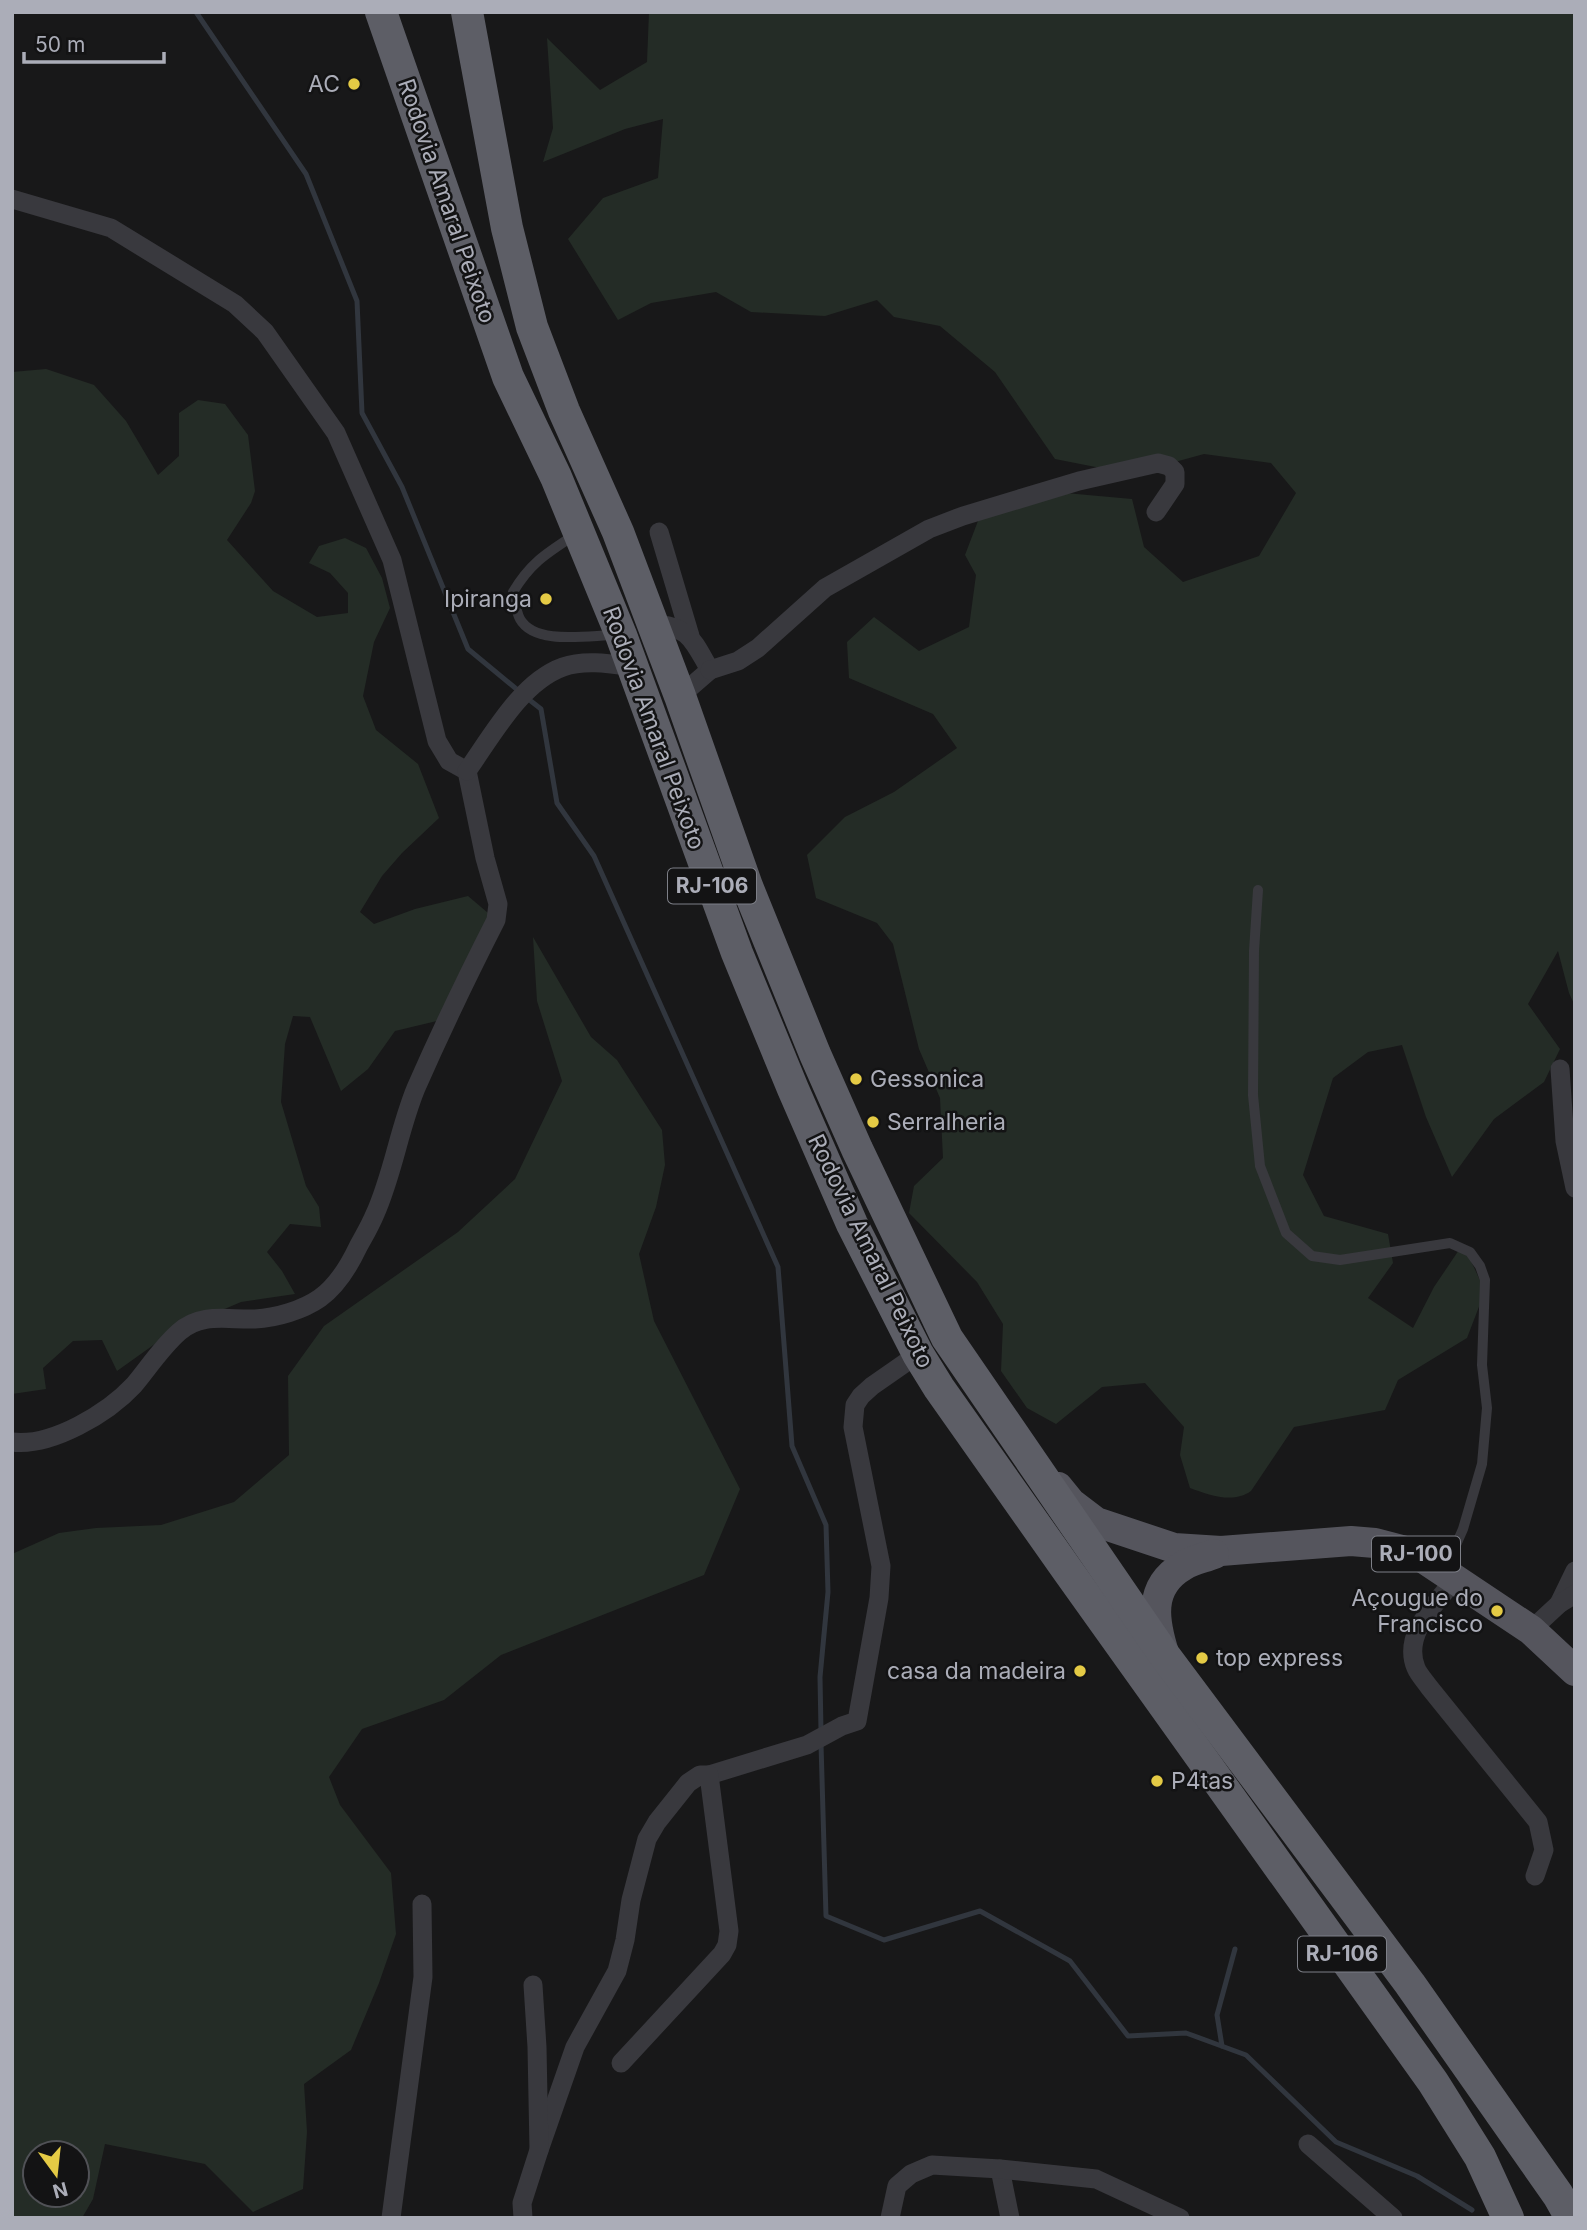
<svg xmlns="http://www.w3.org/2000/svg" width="1587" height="2230" viewBox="0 0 1587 2230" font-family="Inter,sans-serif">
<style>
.green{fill:#242c26;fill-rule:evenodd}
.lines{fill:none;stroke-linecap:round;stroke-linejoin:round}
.stream{stroke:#31363e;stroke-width:5}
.service{stroke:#39393e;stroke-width:10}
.minor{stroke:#39393e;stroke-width:19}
.primary{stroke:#55555d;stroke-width:30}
.trunk{stroke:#5d5e66;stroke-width:32}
.poi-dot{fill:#e4ca45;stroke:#131314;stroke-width:2.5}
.labels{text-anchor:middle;stroke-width:5;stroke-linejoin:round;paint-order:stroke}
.shield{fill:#131314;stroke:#7d7f87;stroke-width:2}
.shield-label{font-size:21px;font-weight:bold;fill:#abadb8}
.poi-label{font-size:23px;fill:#abadb8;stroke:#131314;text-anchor:end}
.street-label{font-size:23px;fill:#abadb8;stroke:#131314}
</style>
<rect width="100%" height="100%" fill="#181819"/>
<!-- green -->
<g class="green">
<path d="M 649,12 L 1575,12 L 1575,1006 L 1569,993 L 1558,951 L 1528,1004 L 1560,1049 L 1544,1082 L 1494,1119 L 1452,1177 L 1426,1117 L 1402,1045 L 1368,1052 L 1333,1078 L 1303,1175 L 1324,1216 L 1388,1234 L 1393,1263 L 1368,1298 L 1413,1328 L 1434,1287 L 1463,1244 L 1485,1291 L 1467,1338 L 1398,1380 L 1385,1410 L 1294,1427 L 1251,1491 C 1233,1504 1209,1495 1190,1488 L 1180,1455 L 1184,1427 L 1145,1383 L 1102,1387 L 1056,1424 L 1027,1408 L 1001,1371 L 1003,1324 L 977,1282 L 909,1213 L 914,1186 L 943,1158 L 940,1098 L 919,1049 L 893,944 L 877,923 L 816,898 L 807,855 L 845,817 L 894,792 L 957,748 L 933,714 L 849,678 L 847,642 L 874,617 L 919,651 L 969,627 L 976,575 L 965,555 L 986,500 L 1021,489 L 1132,499 L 1144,547 L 1183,582 L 1259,556 L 1296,493 L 1271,463 L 1204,454 L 1131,474 L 1055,459 L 995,372 L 940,326 L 894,317 L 877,300 L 825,316 L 751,312 L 716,292 L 651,303 L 618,320 L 568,239 L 603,198 L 658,178 L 663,119 L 625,129 L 543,162 L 553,128 L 547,38 L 600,90 L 647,62 Z"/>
<polygon points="46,369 94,385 126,421 158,475 179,456 179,413 198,400 225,404 248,435 255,491 251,503 227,540 273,591 317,617 348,613 348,593 330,573 309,563 319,546 345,538 366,548 382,578 390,608 374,642 363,696 376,730 418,764 439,818 402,853 382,876 360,912 374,924 415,909 468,896 494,918 441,1020 395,1031 368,1069 341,1091 310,1017 293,1016 285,1044 281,1102 306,1186 319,1207 321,1227 290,1224 267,1252 282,1271 295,1294 241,1302 173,1331 117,1371 102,1340 73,1341 43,1368 46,1389 12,1394 12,372"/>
<path d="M 533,937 L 591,1037 L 617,1060 L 662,1130 L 665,1165 L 656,1207 L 639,1254 L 654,1321 L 740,1489 L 704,1575 L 501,1655 L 444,1700 L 362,1729 L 329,1777 L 340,1805 L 391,1873 L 396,1934 L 379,1983 L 351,2050 L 304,2084 L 307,2132 L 303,2189 L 253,2212 L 205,2164 L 105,2144 L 93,2199 L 82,2218 L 12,2218 L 12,1554 L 59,1533 L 96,1528 L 161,1525 L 234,1502 L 289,1455 L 288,1376 L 324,1326 L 458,1232 L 515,1179 L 562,1081 L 537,1001 ZM 77,2153 L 77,2195 L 35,2195 L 35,2153 Z"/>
</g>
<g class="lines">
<!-- stream -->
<g class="stream">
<polyline points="196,12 306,174 357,301 362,413 402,487 468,649 520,692"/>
<polyline points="527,698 541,709 557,803 594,856 778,1267 792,1446 826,1525 828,1592 820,1677 821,1731"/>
<polyline points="821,1744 826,1916 884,1940 980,1911 1070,1961 1128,2036 1186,2033 1246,2055 1336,2142 1417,2176 1472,2210"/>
<polyline points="1222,2046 1217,2015 1235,1949"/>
</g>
<!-- service -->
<g class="service">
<path d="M 576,534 C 547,553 531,562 513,592 C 515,600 516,612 520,619 C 535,646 590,635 616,635"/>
<polyline points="1258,890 1254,951 1253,1095 1260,1166 1286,1233 1312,1256 1340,1260 1450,1243 1470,1252 1480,1266 1485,1280 1482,1365 1487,1408 1482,1464 1463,1529 1445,1570"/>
</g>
<!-- minor -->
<g class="minor">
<path d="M 12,199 L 111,228 L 235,304 L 265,332 L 336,433 L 392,560 L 437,741 L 449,761 L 467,771 L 485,858 L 498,904 L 496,920 C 468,975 441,1031 416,1088 C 399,1129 393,1174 375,1214 C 370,1226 364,1236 358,1247 C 349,1266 338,1285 320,1298 C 303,1310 276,1318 255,1319 C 228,1320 201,1312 179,1332 C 161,1348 149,1367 134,1385 C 108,1413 52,1447 12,1442"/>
<polyline points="659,532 690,636"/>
<path d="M 653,624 C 690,626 693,641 710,670 L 680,696"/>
<polyline points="710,670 738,661 758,648 825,588 929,529 963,516 1079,481 1158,463 1169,466 1175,472 1175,484 1156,512"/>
<path d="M 467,771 C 492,736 521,682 563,667 C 585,659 612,664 634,667"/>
<polyline points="1560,1069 1565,1141 1575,1188"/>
<path d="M 1455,1579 C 1435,1605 1402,1634 1416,1668 C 1419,1675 1425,1681 1429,1687 L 1538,1822 L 1544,1850 L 1535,1876"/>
<polyline points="1559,1604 1575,1571"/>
<polyline points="1531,1630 1559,1604 1575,1594"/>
<polyline points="709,1775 807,1745 842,1726 857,1721 879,1598 881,1566 853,1427 855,1405 861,1396 872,1386 918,1354"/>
<polyline points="1308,2144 1393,2218"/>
<polyline points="539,2150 575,2047 617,1971 625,1940 631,1900 647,1839 657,1822 688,1783 700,1775 709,1775 729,1931 727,1945 722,1954 621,2063"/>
<polyline points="1000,2169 1010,2218"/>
<polyline points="391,2218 423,1977 422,1904"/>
<polyline points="523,2218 522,2203 539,2150 537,2047 533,1985"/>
<polyline points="890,2218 897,2186 911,2174 932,2165 1000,2169 1096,2179 1180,2218"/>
</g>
<!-- primary -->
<g class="primary">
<polyline points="1058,1487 1071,1503 1096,1522 1174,1548 1221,1551 1351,1541 1375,1543 1417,1554 1531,1630 1575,1671"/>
<path d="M 1165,1656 C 1154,1622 1147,1587 1183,1566 C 1192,1560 1204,1558 1214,1554"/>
</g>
<!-- trunk -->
<g class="trunk">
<polyline points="381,12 508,377 556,477 621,635 737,953 793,1089 852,1224 918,1354 939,1388 1068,1571 1433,2082 1480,2157 1508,2218"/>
<polyline points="467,12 507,228 532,327 564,411 618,532 680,696 747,886 815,1054 857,1149 947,1338 1165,1656 1410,1984 1558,2195 1571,2218"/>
</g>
</g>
<!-- markers -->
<g class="poi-dot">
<circle cx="354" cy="84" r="7"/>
<circle cx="546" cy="599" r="7"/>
<circle cx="856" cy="1079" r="7"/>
<circle cx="873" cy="1122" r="7"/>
<circle cx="1497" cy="1611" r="7"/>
<circle cx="1202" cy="1658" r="7"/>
<circle cx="1080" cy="1671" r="7"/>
<circle cx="1157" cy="1781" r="7"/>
</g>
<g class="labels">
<!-- shield labels -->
<g class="shield">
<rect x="668" y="868.5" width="88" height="35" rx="5"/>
<rect x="1372" y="1536.5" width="88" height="35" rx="5"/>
<rect x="1298" y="1936.5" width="88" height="35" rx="5"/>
</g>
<g class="shield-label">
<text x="712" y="893">RJ-106</text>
<text x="1416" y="1561">RJ-100</text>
<text x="1342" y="1961">RJ-106</text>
</g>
<!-- poi labels -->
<g class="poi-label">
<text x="340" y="92">AC</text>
<text x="532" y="607">Ipiranga</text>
<text x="870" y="1087" text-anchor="start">Gessonica</text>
<text x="887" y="1130" text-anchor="start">Serralheria</text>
<text x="1483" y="1606">Açougue do<tspan x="1483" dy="26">Francisco</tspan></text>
<text x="1216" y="1666" text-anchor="start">top express</text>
<text x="1066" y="1679">casa da madeira</text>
<text x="1171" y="1789" text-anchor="start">P4tas</text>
</g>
<!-- street labels -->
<g class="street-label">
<text transform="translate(447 201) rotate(71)" y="8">Rodovia Amaral Peixoto</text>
<text transform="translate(654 728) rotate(70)" y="8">Rodovia Amaral Peixoto</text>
<text transform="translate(871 1251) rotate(64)" y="8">Rodovia Amaral Peixoto</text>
</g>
</g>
<!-- border -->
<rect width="1587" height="2230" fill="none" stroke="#abadb8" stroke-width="28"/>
<!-- north arrow -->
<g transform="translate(56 2174) rotate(165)"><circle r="33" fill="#131314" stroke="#505156" stroke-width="2"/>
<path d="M0-5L12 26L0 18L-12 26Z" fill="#e4ca45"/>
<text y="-10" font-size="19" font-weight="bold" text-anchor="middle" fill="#abadb8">N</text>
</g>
<!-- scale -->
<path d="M24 52v10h140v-10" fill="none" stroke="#abadb8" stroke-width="3.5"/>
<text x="35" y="52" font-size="21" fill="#abadb8" stroke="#131314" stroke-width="5" paint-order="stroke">50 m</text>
</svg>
